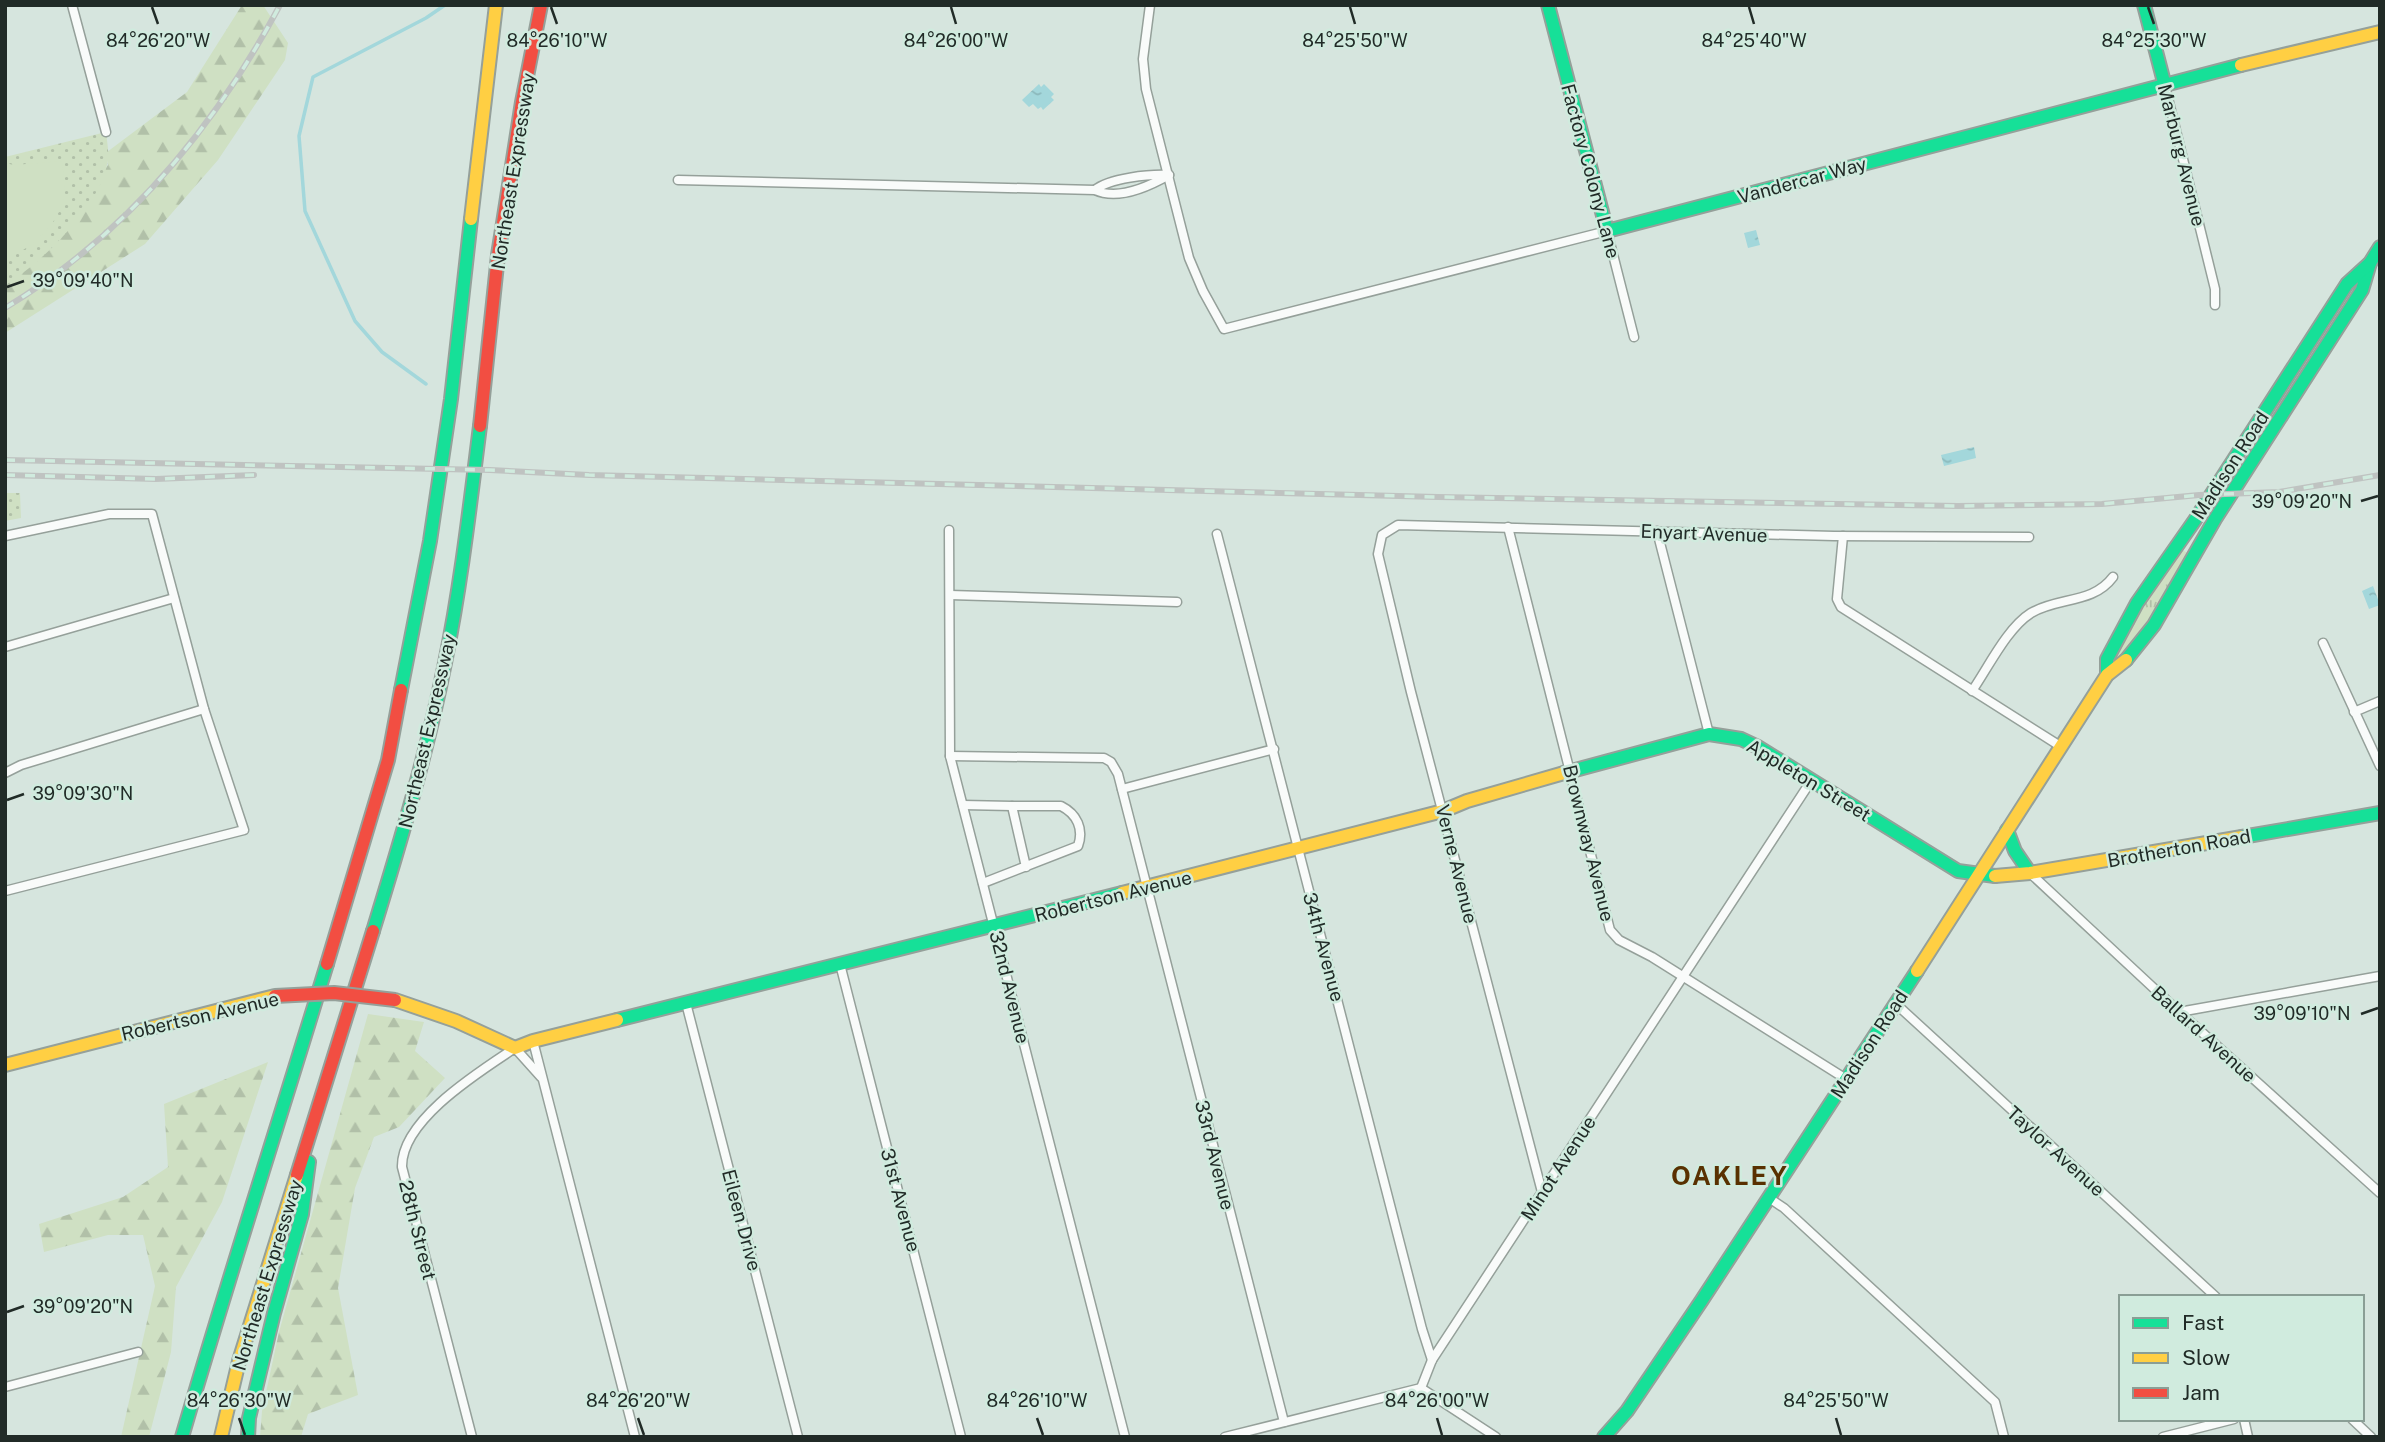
<svg xmlns="http://www.w3.org/2000/svg" width="2385" height="1442" viewBox="0 0 2385 1442" font-family="'Public Sans',sans-serif">
<style>
.grass{fill:url(#grass-tufts)}
.forest{fill:url(#forest-firs)}
.park{fill:url(#park-dots)}
.pitch{fill:#cfe0c3}
.water{fill:url(#water-ripples)}
.lines{fill:none;stroke-linecap:round;stroke-linejoin:round}
.stream{stroke:#a3d7db;stroke-width:3.5}
.street-casing{stroke:#95a09a;stroke-width:11}
.fast-casing{stroke:#95a09a;stroke-width:16}
.slow-casing{stroke:#95a09a;stroke-width:16}
.jam-casing{stroke:#95a09a;stroke-width:16}
.street{stroke:#f9fbfa;stroke-width:8}
.fast{stroke:#16e098;stroke-width:12}
.slow{stroke:#ffcf43;stroke-width:12}
.jam{stroke:#f24e42;stroke-width:12}
.rail-casing{stroke:#bfc3c1;stroke-width:6}
.rail{stroke:#d0ebde;stroke-width:3.5;stroke-dasharray:10;stroke-linecap:butt}
.jam-bridge-casing{stroke:#95a09a;stroke-width:16;stroke-linecap:butt}
.jam-bridge{stroke:#f24e42;stroke-width:12}
.ticks{fill:none;stroke:#212b27;stroke-width:2.5}
.labels{text-anchor:middle;stroke-width:5;stroke-linejoin:round;paint-order:stroke}
.street-label{font-size:19px;fill:#212b27;stroke:#d0ebde}
.district-label{font-size:26px;font-weight:bold;letter-spacing:2px;fill:#593101;stroke:#d0ebde}
.ticks-label{font-size:18px;text-anchor:middle;fill:#212b27;stroke:#d0ebde;stroke-width:5;stroke-linejoin:round;paint-order:stroke}
</style>
<defs>
<pattern id="grass-tufts" width="24" height="20" patternUnits="userSpaceOnUse" patternTransform="scale(1.75)"><rect width="24" height="20" fill="#cfe0c3"/><path d="M3 7l-1-3M5 7V3M7 7l1-3M15 17l-1-3M17 17v-4M19 17l1-3" fill="none" stroke="#b1c0a8"/></pattern>
<pattern id="forest-firs" width="22" height="20" patternUnits="userSpaceOnUse" patternTransform="scale(1.75)"><rect width="22" height="20" fill="#cfe0c3"/><path d="M5 1l3.5 6h-7zM16 11l3.5 6h-7z" fill="#b1c0a8"/></pattern>
<pattern id="park-dots" width="8" height="8" patternUnits="userSpaceOnUse" patternTransform="scale(1.75)"><rect width="8" height="8" fill="#cfe0c3"/><path d="M2 2h.1M6 6h.1" fill="none" stroke="#b1c0a8" stroke-width="1.8" stroke-linecap="round"/></pattern>
<pattern id="water-ripples" width="26" height="14" patternUnits="userSpaceOnUse" patternTransform="scale(1.75)"><rect width="26" height="14" fill="#a3d7db"/><path d="M2 4q2-2 4 0t4 0M15 11q2-2 4 0t4 0" fill="none" stroke="#8cb9bc"/></pattern>
</defs>
<rect width="100%" height="100%" fill="#d6e5de"/>
<!-- grass -->
<path class="grass" d="M 2182,550 L 2188,553 C 2170,593 2144,626 2117,661 L 2114,659 C 2132,620 2154,583 2182,550 Z"/>
<!-- forest -->
<g class="forest">
<polygon points="242,5 263,5 288,43 285,60 218,160 145,244 5,333 5,285 53,246 108,165 107,152 187,92"/>
<polygon points="368,1014 424,1022 415,1051 445,1078 399,1127 374,1137 355,1188 338,1288 358,1395 308,1414 301,1437 260,1437 262,1411 279,1332"/>
<polygon points="268,1062 222,1202 176,1287 171,1352 149,1437 121,1437 155,1286 143,1235 108,1235 44,1252 39,1224 123,1197 168,1167 164,1104"/>
</g>
<!-- park -->
<g class="park">
<path d="M 106,132 C 107,142 110,156 107,165 C 99,206 41,264 5,285 L 5,157 Z"/>
<polygon points="5,493 20,493 21,518 5,521"/>
</g>
<!-- pitch -->
<path class="pitch" d="M 62,161 C 63,172 65,184 64,195 C 60,225 31,248 5,260 L 5,163 L 14,165 Z"/>
<!-- water -->
<g class="water">
<polygon points="1039,84 1041,87 1044,84 1054,94 1051,97 1054,100 1043,110 1041,107 1038,109 1033,104 1029,107 1022,100"/>
<polygon points="1756,230 1760,245 1748,248 1744,233"/>
<polygon points="1974,447 1976,458 1944,466 1941,455"/>
<polygon points="2373,586 2380,605 2369,609 2362,591"/>
</g>
<g class="lines">
<!-- stream -->
<polyline class="stream" points="426,384 382,352 355,321 305,211 299,136 313,77 426,18 445,5"/>
<defs>
<g id="street">
<polyline points="72,5 106,132"/>
<polyline points="1150,5 1143,59 1146,89 1189,258 1203,291 1224,329 1607,231 1634,337"/>
<polyline points="2165,86 2215,289 2215,305"/>
<path d="M 678,180 L 1095,190 C 1118,201 1148,187 1169,175"/>
<path d="M 1095,190 C 1109,178 1150,174 1169,175"/>
<polyline points="1508,527 1610,930 1619,940 1652,957 1846,1079"/>
<polyline points="949,530 950,756 1125,1437"/>
<polyline points="1657,531 1709,734"/>
<polyline points="1217,534 1422,1329 1432,1360"/>
<polyline points="5,536 109,514 152,514 204,709 244,830 5,891"/>
<polyline points="1843,536 1837,599 1841,607 2060,746"/>
<polyline points="950,595 1177,602"/>
<polyline points="2323,643 2380,766"/>
<polyline points="5,647 174,598"/>
<path d="M 1972,691 C 1988,668 2007,628 2031,613 C 2058,597 2093,604 2113,577"/>
<polyline points="2354,712 2380,701"/>
<polyline points="950,756 1104,758 1111,762 1118,774 1284,1422"/>
<polyline points="5,773 21,765 204,709"/>
<polyline points="1122,789 1274,749"/>
<polyline points="963,805 1012,806"/>
<polyline points="2030,873 2175,1008 2380,1193"/>
<path d="M 983,883 L 1078,846 C 1084,829 1077,814 1061,806 L 1012,806 L 1026,867"/>
<polyline points="840,964 961,1437"/>
<polyline points="686,1003 798,1437"/>
<polyline points="1896,1004 2216,1297"/>
<polyline points="2179,1012 2380,976"/>
<polyline points="533,1041 635,1437"/>
<polyline points="1542,1192 1411,692 1378,554 1382,535 1398,525 1834,536 2029,537"/>
<polyline points="1769,1198 1784,1208 1995,1402 2004,1437"/>
<polyline points="5,1387 138,1352"/>
<polyline points="1421,1388 1432,1360 1811,781"/>
<polyline points="1421,1388 1496,1437"/>
<polyline points="2244,1419 2248,1437"/>
<polyline points="2352,1419 2371,1437"/>
<path d="M 472,1437 L 402,1167 C 401,1120 479,1072 515,1048 L 541,1077"/>
<polyline points="1225,1437 1421,1388"/>
<polyline points="2163,1437 2234,1419"/>
</g>
<g id="fast">
<polyline points="1548,5 1607,231 2241,65"/>
<polyline points="2144,5 2165,86"/>
<polyline points="2126,660 2154,625 2215,519 2362,290 2370,263"/>
<polyline points="2107,675 2107,659 2137,603 2195,520 2347,284 2370,263 2380,247"/>
<polyline points="401,690 430,541 451,399 471,219"/>
<polyline points="1564,773 1709,734 1741,739 1758,747 1958,871 1995,876"/>
<polyline points="2007,830 2015,851 2030,873"/>
<polyline points="2242,837 2380,813"/>
<path d="M 373,931 C 400,843 427,753 445,663 C 461,585 470,505 480,426"/>
<polyline points="617,1020 1122,893"/>
<path d="M 182,1437 C 228,1279 279,1122 327,964"/>
<polyline points="248,1437 249,1418 274,1313 302,1214 309,1162"/>
<polyline points="1604,1437 1627,1411 1702,1300 1917,971"/>
</g>
<g id="slow">
<polyline points="2241,65 2380,32"/>
<polyline points="471,219 496,5"/>
<polyline points="1995,876 2030,873 2242,837"/>
<polyline points="1122,893 1443,811 1467,801 1564,773"/>
<polyline points="1917,971 2107,675 2126,660"/>
<polyline points="395,1000 456,1021 515,1048 533,1041 617,1020"/>
<polyline points="5,1065 275,996"/>
<polyline points="221,1437 239,1361 297,1175"/>
</g>
<g id="jam">
<polyline points="480,426 498,255 522,102 541,5"/>
<polyline points="327,964 388,760 401,690"/>
<polyline points="297,1175 373,931"/>
</g>
</defs>
<!-- street casing -->
<use href="#street" class="street-casing"/>
<!-- fast casing -->
<use href="#fast" class="fast-casing"/>
<!-- slow casing -->
<use href="#slow" class="slow-casing"/>
<!-- jam casing -->
<use href="#jam" class="jam-casing"/>
<!-- street -->
<use href="#street" class="street"/>
<!-- fast -->
<use href="#fast" class="fast"/>
<!-- slow -->
<use href="#slow" class="slow"/>
<!-- jam -->
<use href="#jam" class="jam"/>
<defs>
<g id="rail">
<path d="M 5,308 C 126,235 214,129 280,5"/>
<polyline points="5,460 490,470 589,475 1438,497 1958,506 2102,504 2199,495 2279,492 2380,475"/>
<polyline points="5,475 156,479 254,475"/>
</g>
</defs>
<!-- rail casing -->
<use href="#rail" class="rail-casing"/>
<!-- rail -->
<use href="#rail" class="rail"/>
<defs>
<polyline id="jam-bridge" points="275,996 334,993 395,1000"/>
</defs>
<!-- jam-bridge casing -->
<use href="#jam-bridge" class="jam-bridge-casing"/>
<!-- jam-bridge -->
<use href="#jam-bridge" class="jam-bridge"/>
</g>
<!-- ticks -->
<path class="ticks" d="M 152,7 L 158,24M 551,7 L 557,24M 951,7 L 956,24M 1350,7 L 1355,24M 1749,7 L 1754,24M 2148,7 L 2154,24M 7,287 L 24,281M 2361,501 L 2378,496M 7,800 L 24,794M 2361,1014 L 2378,1008M 7,1312 L 24,1306M 239,1418 L 245,1435M 638,1418 L 644,1435M 1037,1418 L 1043,1435M 1437,1418 L 1442,1435M 1836,1418 L 1841,1435"/>
<g class="labels">
<!-- street labels -->
<g class="street-label">
<text transform="translate(2182 155) rotate(76)" y="7">Marburg Avenue</text>
<text transform="translate(513 171) rotate(-81)" y="7">Northeast Expressway</text>
<text transform="translate(1591 171) rotate(75)" y="7">Factory Colony Lane</text>
<text transform="translate(1802 180) rotate(-15)" y="7">Vandercar Way</text>
<text transform="translate(2230 465) rotate(-57)" y="7">Madison Road</text>
<text transform="translate(1704 533) rotate(2)" y="7">Enyart Avenue</text>
<text transform="translate(427 731) rotate(-77)" y="7">Northeast Expressway</text>
<text transform="translate(1809 780) rotate(31)" y="7">Appleton Street</text>
<text transform="translate(1589 843) rotate(76)" y="7">Brownway Avenue</text>
<text transform="translate(2179 848) rotate(-10)" y="7">Brotherton Road</text>
<text transform="translate(1457 864) rotate(76)" y="7">Verne Avenue</text>
<text transform="translate(1113 896) rotate(-14)" y="7">Robertson Avenue</text>
<text transform="translate(1324 947) rotate(75)" y="7">34th Avenue</text>
<text transform="translate(1010 987) rotate(76)" y="7">32nd Avenue</text>
<text transform="translate(200 1016) rotate(-13)" y="7">Robertson Avenue</text>
<text transform="translate(2204 1034) rotate(42)" y="7">Ballard Avenue</text>
<text transform="translate(1869 1044) rotate(-57)" y="7">Madison Road</text>
<text transform="translate(2056 1151) rotate(42)" y="7">Taylor Avenue</text>
<text transform="translate(1215 1155) rotate(76)" y="7">33rd Avenue</text>
<text transform="translate(1558 1168) rotate(-57)" y="7">Minot Avenue</text>
<text transform="translate(901 1200) rotate(75)" y="7">31st Avenue</text>
<text transform="translate(742 1220) rotate(75)" y="7">Eileen Drive</text>
<text transform="translate(418 1230) rotate(76)" y="7">28th Street</text>
<text transform="translate(267 1275) rotate(-73)" y="7">Northeast Expressway</text>
</g>
<!-- district labels -->
<g class="district-label">
<text x="1730" y="1185">OAKLEY</text>
</g>
</g>
<g class="ticks-label">
<text x="158" y="47">84°26'20"W</text>
<text x="557" y="47">84°26'10"W</text>
<text x="956" y="47">84°26'00"W</text>
<text x="1355" y="47">84°25'50"W</text>
<text x="1754" y="47">84°25'40"W</text>
<text x="2154" y="47">84°25'30"W</text>
<text x="83" y="287">39°09'40"N</text>
<text x="2302" y="508">39°09'20"N</text>
<text x="83" y="800">39°09'30"N</text>
<text x="2302" y="1020">39°09'10"N</text>
<text x="83" y="1313">39°09'20"N</text>
<text x="239" y="1407">84°26'30"W</text>
<text x="638" y="1407">84°26'20"W</text>
<text x="1037" y="1407">84°26'10"W</text>
<text x="1437" y="1407">84°26'00"W</text>
<text x="1836" y="1407">84°25'50"W</text>
</g>
<!-- border -->
<rect width="2385" height="1442" fill="none" stroke="#212b27" stroke-width="14"/>
<!-- legend -->
<rect x="2119" y="1295" width="245" height="126" fill="#d0ebde" stroke="#8a9e95" stroke-width="2"/>
<rect x="2133" y="1318" width="35" height="10" fill="#16e098" stroke="#8a9e95" stroke-width="2"/>
<text x="2182" y="1330" font-size="21" fill="#212b27">Fast</text>
<rect x="2133" y="1353" width="35" height="10" fill="#ffcf43" stroke="#8a9e95" stroke-width="2"/>
<text x="2182" y="1365" font-size="21" fill="#212b27">Slow</text>
<rect x="2133" y="1388" width="35" height="10" fill="#f24e42" stroke="#8a9e95" stroke-width="2"/>
<text x="2182" y="1400" font-size="21" fill="#212b27">Jam</text>
</svg>
